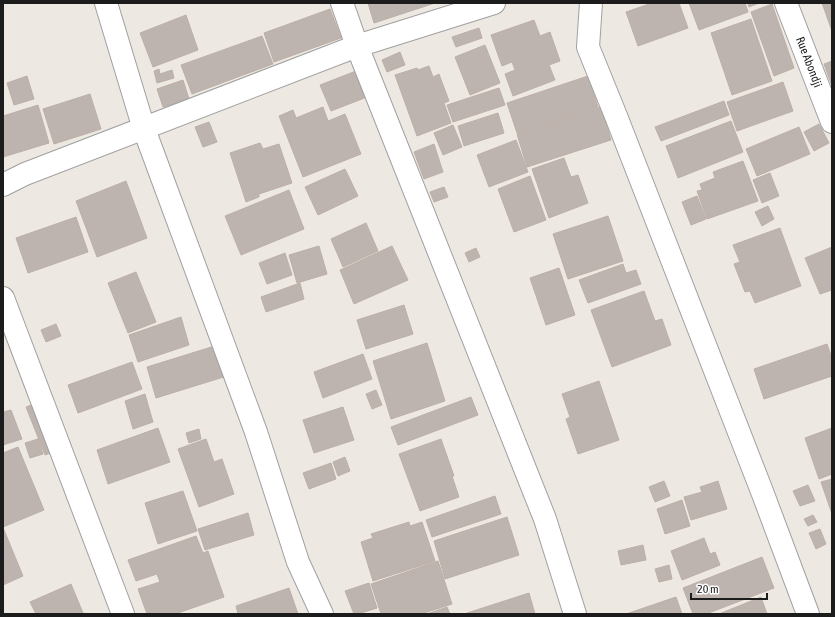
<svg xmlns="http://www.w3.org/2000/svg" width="835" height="617" viewBox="0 0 835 617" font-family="'Asap Condensed',sans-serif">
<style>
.building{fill:#bdb4af;stroke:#bdafa6}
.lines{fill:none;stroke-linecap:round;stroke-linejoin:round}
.minor-casing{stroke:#a0a0a0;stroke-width:24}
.minor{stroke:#fff;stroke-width:22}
.labels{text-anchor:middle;stroke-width:3.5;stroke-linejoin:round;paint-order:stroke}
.street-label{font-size:12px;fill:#1c1c1c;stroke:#fff}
</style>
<rect width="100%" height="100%" fill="#ede9e2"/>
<!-- building -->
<g class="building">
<polygon points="368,3 435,3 374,23"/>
<polygon points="652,3 679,3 688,28 638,46 626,12"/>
<polygon points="689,3 745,3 748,12 699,30"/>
<polygon points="748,3 759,3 749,7"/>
<polygon points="822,3 832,3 832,31"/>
<polygon points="772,4 794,68 774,76 751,12"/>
<polygon points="330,9 341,38 274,62 264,33"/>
<polygon points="186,15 198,50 153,67 140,33"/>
<polygon points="751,19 772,81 732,95 711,33"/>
<polygon points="534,20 540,36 550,32 560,61 549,65 555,80 513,96 505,74 515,70 512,62 502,66 491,35"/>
<polygon points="479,28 482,38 456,47 452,37"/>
<polygon points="262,36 273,64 192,94 181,65"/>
<polygon points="485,45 500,83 470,95 455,57"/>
<polygon points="400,52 405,65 387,72 382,60"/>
<polygon points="832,61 832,86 824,64"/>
<polygon points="429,66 433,77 439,74 449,101 444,103 451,123 417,136 395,75 417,68 418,70"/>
<polygon points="159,69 160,74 172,70 174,78 157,83 154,71"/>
<polygon points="356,71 367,97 331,111 320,85"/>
<polygon points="27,76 34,99 14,105 7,83"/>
<polygon points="588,76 598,107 517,133 507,103"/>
<polygon points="183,80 189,99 163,107 157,89"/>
<polygon points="783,82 793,111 737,131 727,102"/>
<polygon points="499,88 505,105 453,122 447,105"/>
<polygon points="90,94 101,129 54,144 43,109"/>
<polygon points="724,101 729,115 661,141 655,127"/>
<polygon points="38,105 49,143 3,157 3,116"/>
<polygon points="323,107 328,121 345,114 361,154 303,177 279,116 293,110 296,118"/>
<polygon points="601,107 611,140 527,167 517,134"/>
<polygon points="498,113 504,133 464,146 458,126"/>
<polygon points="731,121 743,152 678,178 666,146"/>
<polygon points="209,122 217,142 203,147 195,127"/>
<polygon points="819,124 829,143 814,151 804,132"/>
<polygon points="453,125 462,147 443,155 434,133"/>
<polygon points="799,127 810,154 757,176 746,149"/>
<polygon points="516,140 528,172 489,187 477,155"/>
<polygon points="260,143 263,149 279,144 292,183 259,194 259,197 246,202 230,153"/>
<polygon points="434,144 443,172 424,179 414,152"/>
<polygon points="564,158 571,177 578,175 588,203 549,218 532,169"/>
<polygon points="743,161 758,201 707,219 697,191 702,190 700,184 715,178 713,172"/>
<polygon points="345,169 358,196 318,215 305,187"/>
<polygon points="770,173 779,196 762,203 753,180"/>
<polygon points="530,176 546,220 514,232 498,189"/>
<polygon points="126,181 147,238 97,257 76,201"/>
<polygon points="444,187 448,197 434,202 430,192"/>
<polygon points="289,190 304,229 241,255 225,216"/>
<polygon points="697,196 706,219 691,225 682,202"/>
<polygon points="768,206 774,219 762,226 755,212"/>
<polygon points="608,216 623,261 568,279 553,234"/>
<polygon points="76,217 88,252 28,273 16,238"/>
<polygon points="366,223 378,251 343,267 331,239"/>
<polygon points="780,228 801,286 755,303 750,291 745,292 734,264 740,262 733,245"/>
<polygon points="319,246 327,274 297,283 289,255"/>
<polygon points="392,246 408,280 354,304 340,270"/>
<polygon points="832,247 832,290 820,294 805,258"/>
<polygon points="476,248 480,257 469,262 465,253"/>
<polygon points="285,253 292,275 267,284 259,263"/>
<polygon points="623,264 626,273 636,270 641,284 588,303 579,280"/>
<polygon points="559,268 575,315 546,325 530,278"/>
<polygon points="136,272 156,322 128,333 108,283"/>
<polygon points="300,283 304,299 266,312 261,297"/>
<polygon points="644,291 655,321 662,319 671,345 612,367 591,310"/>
<polygon points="404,305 413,334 366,349 357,320"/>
<polygon points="181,317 189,345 138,362 129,335"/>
<polygon points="56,324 61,336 46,342 41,330"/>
<polygon points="427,343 445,401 391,419 373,361"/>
<polygon points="221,344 230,375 156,398 147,367"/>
<polygon points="827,344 832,358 832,376 764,399 754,369"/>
<polygon points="363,354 372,379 323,398 314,372"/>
<polygon points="132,362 142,389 78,413 68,385"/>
<polygon points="599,381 619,440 578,454 566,419 570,417 562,394"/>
<polygon points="376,390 382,405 372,409 366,394"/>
<polygon points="145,394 153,422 133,429 125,401"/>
<polygon points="471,397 478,415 398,445 391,427"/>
<polygon points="39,402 58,450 45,455 26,407"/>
<polygon points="343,407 354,440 314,453 303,420"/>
<polygon points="11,410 22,439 3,445 3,412"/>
<polygon points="158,428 170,462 108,484 97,450"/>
<polygon points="832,428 832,474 819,479 805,438"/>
<polygon points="199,429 201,439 189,443 186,433"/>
<polygon points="38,439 43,454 30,458 25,443"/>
<polygon points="206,439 214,462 222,459 234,494 199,507 178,449"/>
<polygon points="441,439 454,476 452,476 459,497 420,511 399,454"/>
<polygon points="18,447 44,510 3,527 3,453"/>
<polygon points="345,457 350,471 338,476 333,462"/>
<polygon points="331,463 336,479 309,489 303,473"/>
<polygon points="832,479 832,514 821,482"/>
<polygon points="664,481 670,496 655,502 649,487"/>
<polygon points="718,481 727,509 691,520 684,497 702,492 700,487"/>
<polygon points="808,485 815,501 800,506 793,491"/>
<polygon points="183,491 197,531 158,544 145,503"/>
<polygon points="495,496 501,514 432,537 426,520"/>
<polygon points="682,500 690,526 665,534 657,509"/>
<polygon points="248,513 254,535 205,550 198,529"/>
<polygon points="813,515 817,522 808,526 804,519"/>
<polygon points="507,517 519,555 445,579 434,541"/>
<polygon points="409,522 410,526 422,522 435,561 373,581 361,542 373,538 371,534"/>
<polygon points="820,529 826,544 816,549 809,533"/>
<polygon points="3,530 4,530 23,576 3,585"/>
<polygon points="196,536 203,553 208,551 224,597 175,614 147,614 138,589 160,582 157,574 136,581 128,560"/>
<polygon points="704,538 710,554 715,552 720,565 682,580 671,551"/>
<polygon points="643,545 646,560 621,565 618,551"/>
<polygon points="762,557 774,588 706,614 693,614 683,588"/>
<polygon points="438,561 452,604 421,614 381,614 371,584"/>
<polygon points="669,565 672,579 659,582 655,569"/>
<polygon points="369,583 377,608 358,614 354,614 345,591"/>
<polygon points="71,584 83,613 81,614 36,614 30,602"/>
<polygon points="289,588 298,614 238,614 236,606"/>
<polygon points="529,593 535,614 464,614"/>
<polygon points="676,597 682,614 626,614"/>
<polygon points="761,597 767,614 719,614"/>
<polygon points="447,607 450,614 427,614"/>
</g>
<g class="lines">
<defs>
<g id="minor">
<polyline points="106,3 144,129 256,432 298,562 322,614"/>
<polyline points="342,3 357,46 545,519 575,614"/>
<polyline points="591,3 588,47 616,116 763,494 808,614"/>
<polyline points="786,3 832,122"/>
<polyline points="3,185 25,174 357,46 494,3"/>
<polyline points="3,298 123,614"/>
</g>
</defs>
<!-- minor casing -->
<use href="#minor" class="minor-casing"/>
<!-- minor -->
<use href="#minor" class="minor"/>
</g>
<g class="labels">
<!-- street labels -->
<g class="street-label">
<text transform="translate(809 62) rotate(69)" y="4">Rue Abondji</text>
</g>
</g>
<!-- border -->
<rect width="835" height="617" fill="none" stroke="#1c1c1c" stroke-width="8"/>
<!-- scale -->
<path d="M691 593v6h76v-6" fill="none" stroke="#1c1c1c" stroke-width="2"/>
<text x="697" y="593" font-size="12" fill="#1c1c1c" stroke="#ffffff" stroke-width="3" paint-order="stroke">20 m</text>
</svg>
